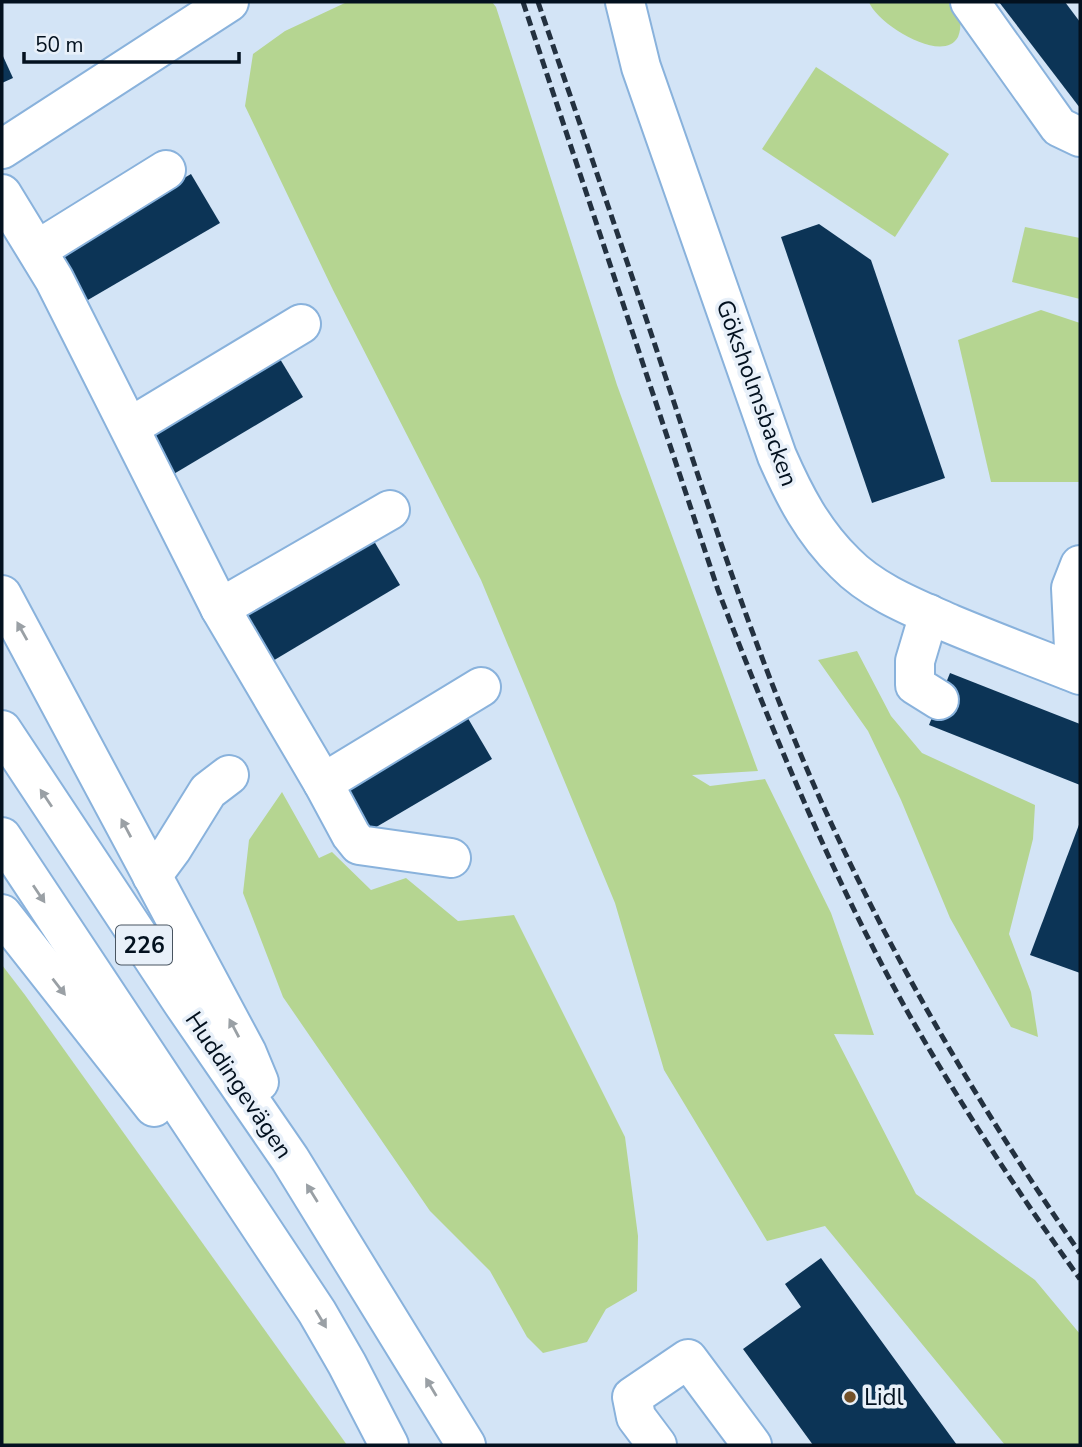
<svg xmlns="http://www.w3.org/2000/svg" width="1082" height="1447" viewBox="0 0 1082 1447" font-family="'Nunito Sans',sans-serif">
<style>
.green{fill:#b5d591}
.building{fill:#0c3456}
.lines{fill:none;stroke-linecap:round;stroke-linejoin:round}
.minor-casing{stroke:#89b2dc;stroke-width:42}
.major-casing{stroke:#89b2dc;stroke-width:42}
.minor{stroke:#fff;stroke-width:38}
.major{stroke:#fff;stroke-width:38}
.rail{stroke:#233140;stroke-width:5;stroke-dasharray:10 5;stroke-linecap:butt}
.oneway{fill:#9aa0a5}
.poi-dot{fill:#735129;stroke:#e8f0f9;stroke-width:2.5}
.labels{text-anchor:middle;stroke-width:7;stroke-linejoin:round;paint-order:stroke}
.shield{fill:#e8f0f9;stroke:#485460;stroke-width:2}
.shield-label{font-size:23px;font-weight:bold;fill:#03111f}
.street-label{font-size:24px;fill:#03111f;stroke:#e8f0f9}
.poi-label{font-size:24px;fill:#03111f;stroke:#e8f0f9;text-anchor:start}
</style>
<rect width="100%" height="100%" fill="#d3e4f6"/>
<!-- green -->
<g class="green">
<polygon points="347,2 492,2 496,7 617,385 758,771 692,775 710,786 765,779 831,913 874,1035 834,1034 916,1194 1035,1280 1080,1334 1080,1445 1005,1445 825,1226 767,1241 664,1070 615,903 481,580 333,290 245,106 253,54 285,31"/>
<path d="M 869,2 L 948,2 C 952,8 957,14 960,21 C 961,26 960,32 958,37 C 943,65 877,24 869,2 Z"/>
<polygon points="816,67 949,154 895,237 762,149"/>
<polygon points="1025,227 1080,238 1080,299 1012,282"/>
<polygon points="1041,310 1080,323 1080,482 991,482 958,340"/>
<polygon points="857,651 891,716 922,753 1035,805 1033,839 1009,934 1031,992 1038,1037 1011,1027 950,918 901,800 868,731 818,660"/>
<polygon points="282,792 319,858 332,852 371,890 406,878 458,921 514,915 625,1137 638,1236 637,1291 606,1309 587,1342 543,1353 527,1337 490,1271 430,1211 283,997 243,893 249,840"/>
<polygon points="2,965 25,995 347,1445 2,1445"/>
</g>
<!-- building -->
<g class="building">
<polygon points="999,2 1065,2 1080,22 1080,108"/>
<polygon points="2,54 13,78 2,83"/>
<polygon points="191,174 220,223 81,304 52,255"/>
<polygon points="819,224 871,260 945,478 872,503 781,237"/>
<polygon points="277,354 303,397 167,478 141,435"/>
<polygon points="371,536 400,585 266,665 237,616"/>
<polygon points="950,673 1080,724 1080,785 929,725"/>
<polygon points="466,715 492,759 361,836 335,792"/>
<polygon points="1080,822 1080,973 1030,955"/>
<polygon points="821,1258 957,1445 813,1445 743,1349 801,1307 785,1284"/>
</g>
<g class="lines">
<defs>
<g id="minor">
<path d="M 625,2 L 641,67 L 777,456 C 794,495 813,532 845,563 C 873,592 915,608 951,624 C 994,642 1037,658 1080,675"/>
<polyline points="970,2 1059,127 1080,137"/>
<polyline points="2,149 229,2"/>
<polyline points="2,194 54,279 220,608 323,783 351,835 359,845 451,858"/>
<polyline points="37,250 166,170"/>
<polyline points="130,427 301,324"/>
<polyline points="220,608 390,510"/>
<polyline points="929,614 915,661 915,685 939,700"/>
<polyline points="1068,670 1074,648 1071,588 1080,565"/>
<polyline points="323,783 481,687"/>
<polyline points="152,876 172,849 208,791 229,775"/>
<polyline points="657,1445 636,1417 632,1397 688,1359 752,1445"/>
</g>
<g id="major">
<polyline points="2,595 247,1053 259,1082"/>
<polyline points="2,730 182,1002 290,1159 466,1445"/>
<polyline points="2,837 317,1312 347,1364 389,1445"/>
<polyline points="2,914 154,1107"/>
</g>
</defs>
<!-- minor casing -->
<use href="#minor" class="minor-casing"/>
<!-- major casing -->
<use href="#major" class="major-casing"/>
<!-- minor -->
<use href="#minor" class="minor"/>
<!-- major -->
<use href="#major" class="major"/>
<!-- rail -->
<g class="rail">
<path d="M 523,2 L 718,590 C 775,738 836,887 915,1025 C 966,1113 1021,1197 1080,1279"/>
<path d="M 538,2 C 579,121 620,240 660,360 C 702,487 742,613 793,736 C 868,918 968,1091 1080,1253"/>
</g>
</g>
<!-- one-way arrows -->
<defs><path id="oneway-solid" d="M-6-.8H1V-3.2L6.5 0L1 3.2V.8H-6Z" transform="scale(1.75)"/></defs>
<g class="oneway">
<use href="#oneway-solid" transform="translate(22 631) rotate(-119)"/>
<use href="#oneway-solid" transform="translate(46 798) rotate(-124)"/>
<use href="#oneway-solid" transform="translate(126 828) rotate(-118)"/>
<use href="#oneway-solid" transform="translate(39 894) rotate(56)"/>
<use href="#oneway-solid" transform="translate(59 987) rotate(52)"/>
<use href="#oneway-solid" transform="translate(234 1028) rotate(-118)"/>
<use href="#oneway-solid" transform="translate(312 1193) rotate(-122)"/>
<use href="#oneway-solid" transform="translate(321 1319) rotate(59)"/>
<use href="#oneway-solid" transform="translate(431 1387) rotate(-121)"/>
</g>
<!-- markers -->
<circle class="poi-dot" cx="850" cy="1397" r="7"/>
<g class="labels">
<!-- shield labels -->
<rect class="shield" x="116" y="925.5" width="56" height="39" rx="5"/>
<g class="shield-label">
<text x="144" y="953">226</text>
</g>
<!-- street labels -->
<g class="street-label">
<text transform="translate(757 393) rotate(70)" y="8">Göksholmsbacken</text>
<text transform="translate(239 1085) rotate(56)" y="8">Huddingevägen</text>
</g>
<!-- poi labels -->
<g class="poi-label">
<text x="864" y="1405">Lidl</text>
</g>
</g>
<!-- border -->
<rect width="1082" height="1447" fill="none" stroke="#03111f" stroke-width="7"/>
<!-- scale -->
<path d="M24 52v10h215v-10" fill="none" stroke="#03111f" stroke-width="3.5"/>
<text x="35" y="52" font-size="21" fill="#03111f" stroke="#e8f0f9" stroke-width="5" paint-order="stroke">50 m</text>
</svg>
